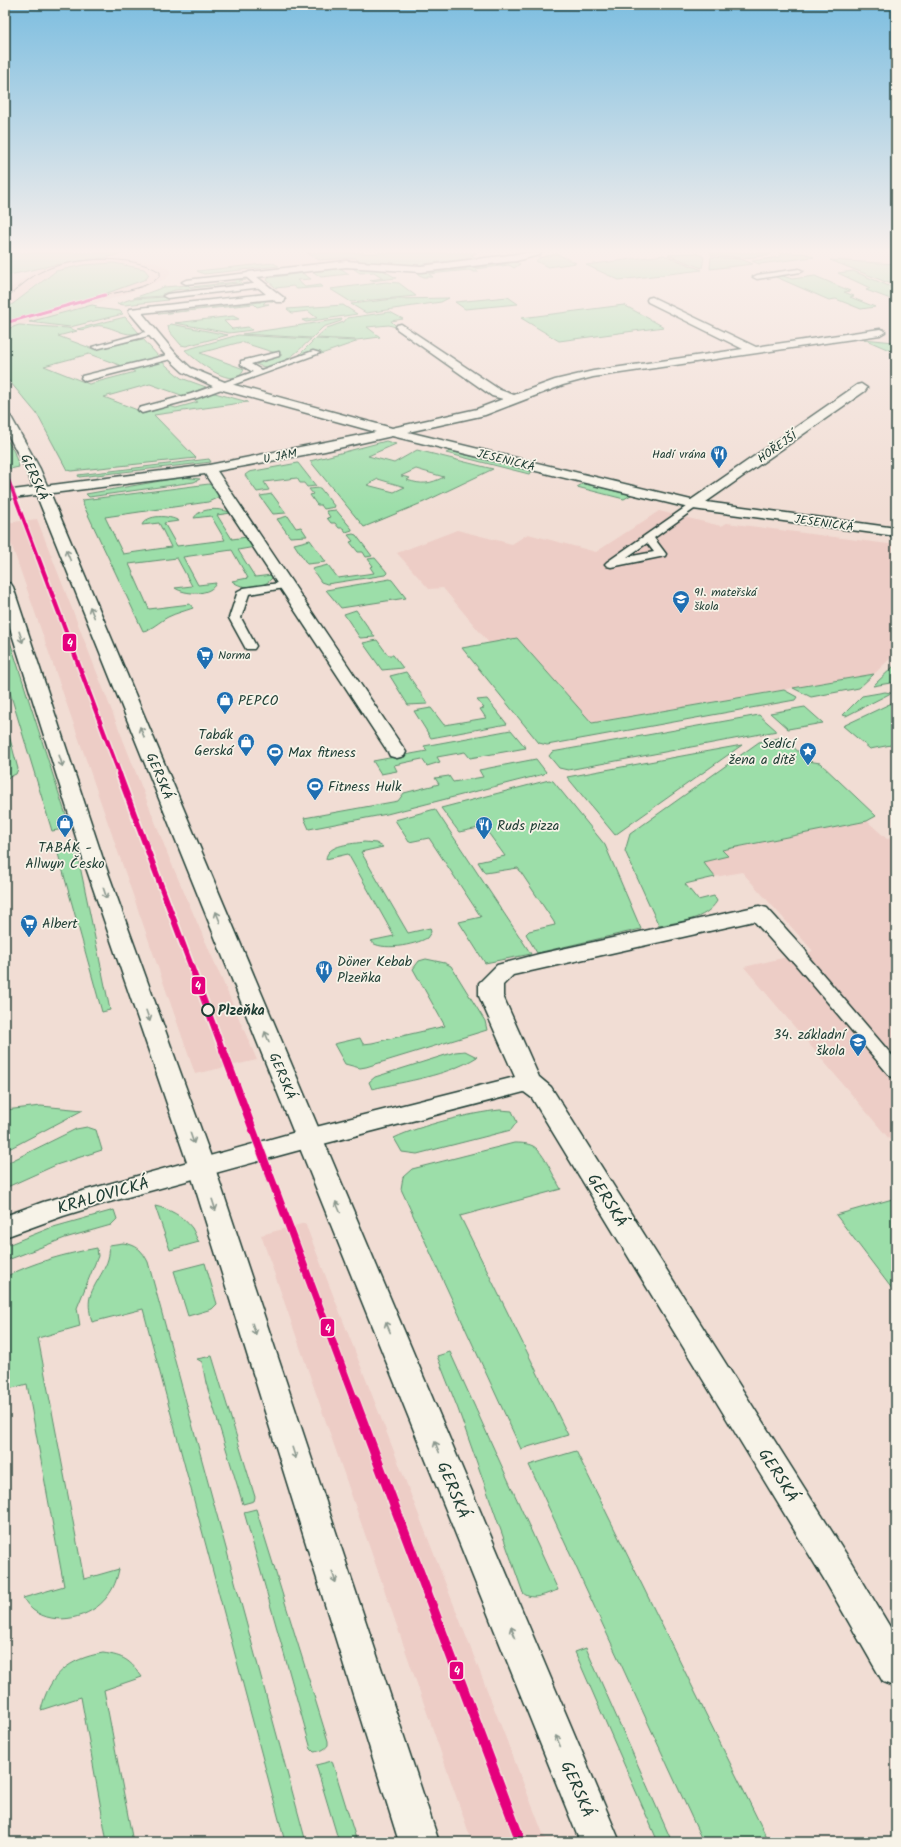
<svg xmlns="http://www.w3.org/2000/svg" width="901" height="1847" viewBox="0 0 901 1847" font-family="Kalam,sans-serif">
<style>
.built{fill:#edcdc6}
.green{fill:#9cdea9;stroke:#5e8e6e;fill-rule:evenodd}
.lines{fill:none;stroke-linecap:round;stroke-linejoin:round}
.service-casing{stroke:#1f3d34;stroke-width:3}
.minor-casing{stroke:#1f3d34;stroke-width:3}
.tertiary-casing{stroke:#1f3d34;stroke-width:3}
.service{fill:#f7f3e8;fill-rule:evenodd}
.minor{fill:#f7f3e8;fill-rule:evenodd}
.tertiary{fill:#f7f3e8;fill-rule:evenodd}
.tram{stroke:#1f3d34;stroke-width:1}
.tram-1-far5-casing{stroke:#f7f3e8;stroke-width:4.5}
.tram-1-far4-casing{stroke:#f7f3e8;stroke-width:5.5}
.tram-1-far3-casing{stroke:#f7f3e8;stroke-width:7}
.tram-1-far2-casing{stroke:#f7f3e8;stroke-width:9}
.tram-1-far1-casing{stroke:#f7f3e8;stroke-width:10}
.tram-1-casing{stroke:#f7f3e8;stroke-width:12}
.tram-1-far5{stroke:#e5007d;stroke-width:3}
.tram-1-far4{stroke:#e5007d;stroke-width:3.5}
.tram-1-far3{stroke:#e5007d;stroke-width:4.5}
.tram-1-far2{stroke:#e5007d;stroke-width:6}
.tram-1-far1{stroke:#e5007d;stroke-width:8}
.tram-1{stroke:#e5007d;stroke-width:10}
.oneway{stroke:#8b988e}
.stop-dot{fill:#f7f3e8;stroke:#1f3d34;stroke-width:2}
.labels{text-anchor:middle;stroke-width:3.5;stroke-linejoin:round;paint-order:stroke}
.far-street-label{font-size:12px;fill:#1f3d34;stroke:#f7f3e8}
.far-poi-label{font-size:12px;fill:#1f3d34;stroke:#f7f3e8;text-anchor:start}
.street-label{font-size:14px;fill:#1f3d34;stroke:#f7f3e8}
.poi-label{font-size:14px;fill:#1f3d34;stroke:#f7f3e8;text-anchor:start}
.stop-label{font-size:14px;font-weight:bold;fill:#1f3d34;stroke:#f7f3e8;text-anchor:start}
.near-street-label{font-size:17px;fill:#1f3d34;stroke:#f7f3e8}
.line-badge{stroke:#f7f3e8;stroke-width:1.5}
.badge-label{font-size:11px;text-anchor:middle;font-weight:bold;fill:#fff}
</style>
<rect width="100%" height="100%" fill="#f1ddd4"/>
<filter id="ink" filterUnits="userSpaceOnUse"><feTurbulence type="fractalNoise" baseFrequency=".025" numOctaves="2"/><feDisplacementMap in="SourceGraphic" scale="8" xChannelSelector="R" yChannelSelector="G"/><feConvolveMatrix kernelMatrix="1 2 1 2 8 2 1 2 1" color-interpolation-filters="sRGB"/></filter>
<g filter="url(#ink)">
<!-- built -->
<g class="built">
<polygon points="105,258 153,262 162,265 170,270 170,275 165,279 117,297 5,330 5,321 102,295 136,283 146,279 149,275 136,266 126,264 102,264 72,266 56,271 46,277 5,310 5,292 36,270 54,265"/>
<polygon points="659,511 721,526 727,523 896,545 896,653 874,674 592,723 517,638 489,643 443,588 429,589 397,553 457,530 512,544 528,534 596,552"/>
<polygon points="37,519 170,860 257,1060 195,1074 5,526 5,523"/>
<polygon points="867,821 887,839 896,837 896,1147 744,967 813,951 742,872 715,877 702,862 728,856 722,850"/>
<polygon points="305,1223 540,1826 546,1842 472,1842 261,1235"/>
</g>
<!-- green -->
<g class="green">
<polygon points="5,253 125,253 105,258 54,265 5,276"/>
<polygon points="307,253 477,253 471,255 477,258 422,264 425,267 359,263 356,258 319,260"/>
<polygon points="683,253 696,253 704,257 702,268 668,255"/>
<polygon points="711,253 771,253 770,255 745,258 711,255"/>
<polygon points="782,253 804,253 814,257 759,264 752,261 780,257"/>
<polygon points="555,254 557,254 576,263 548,267 536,261 539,258"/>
<polygon points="664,255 702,270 619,280 586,265"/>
<polygon points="711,257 741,259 753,264 710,269"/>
<polygon points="830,260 896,264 896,285 891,284"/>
<polygon points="503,262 516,262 520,264 514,268 509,265 475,269 479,272 474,272 469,270 429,274 433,277 424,277 417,274 423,271 428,273 466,269 463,266 468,266 472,268 506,264"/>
<polygon points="114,263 144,269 149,275 146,279 102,295 5,321 5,310 56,271 83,265"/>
<polygon points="273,263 279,266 204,274 197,271"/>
<polygon points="351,267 381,269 396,278 371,281 370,280 383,278 374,272 360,273"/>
<polygon points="340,268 349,274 321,277 312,271"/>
<polygon points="853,271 896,289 896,301 866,290 870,288 838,273"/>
<polygon points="302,273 311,279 297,280 305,287 320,285 322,287 297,289 293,286 276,288 267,280 268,278"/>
<polygon points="783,276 792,279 815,276 850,291 844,292 854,296 850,297 875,307 861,309 836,299 829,300 776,277"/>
<polygon points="233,279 246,280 239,281 242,284 248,283 241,285 238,283 175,290 162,294 163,296 134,298 164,287 188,285 190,287 236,282"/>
<polygon points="386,282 399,283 416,296 351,302 330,289"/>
<polygon points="165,297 168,300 125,305 117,304 131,299"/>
<polygon points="508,297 518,304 465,309 455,302"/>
<polygon points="449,298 441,302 366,313 351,304 394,299"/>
<polygon points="258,299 273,301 266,301 263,304 269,304 257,307 254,304 158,314 261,302"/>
<polygon points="92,305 97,306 95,308 120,311 123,314 70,327 29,322"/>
<polygon points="343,305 357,314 306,322 302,320 317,318 308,311 292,313 287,309"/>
<polygon points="624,305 664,327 559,341 521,318"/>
<polygon points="390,312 403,319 391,321 396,326 395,327 389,325 367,327 380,337 357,340 316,338 327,328 344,322 347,318"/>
<polygon points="233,316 239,319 224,321 232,329 248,327 252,330 229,333 175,323"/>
<path d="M 125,317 L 139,333 C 124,337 116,328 102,326 C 93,324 85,332 77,329 Z"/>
<polygon points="342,319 341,321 323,327 312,338 242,334"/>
<polygon points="171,324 228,335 186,346 181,345 169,331 168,326"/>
<polygon points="19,325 68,328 77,331 58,336 93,349 143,339 159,357 122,366 89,354 44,366 89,384 135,372 130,369 153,362 161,361 181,378 206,387 184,396 150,384 104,397 145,413 169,406 176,408 198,402 191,399 211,392 248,402 154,415 196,458 71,471 67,470 37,414 5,376 5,330"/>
<path d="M 238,335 L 311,339 C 298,351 275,375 256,364 L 282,355 L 241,342 L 200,353 L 244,369 C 236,394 194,359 185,350 Z"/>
<polygon points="315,339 356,341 356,342 321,354 312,352 297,357"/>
<polygon points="864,339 894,342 896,343 896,353"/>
<polygon points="5,436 14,452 19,467 10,469 5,457"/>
<path d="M 386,441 L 396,444 L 368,456 L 394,463 L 417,450 L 493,469 L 424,502 L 364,527 L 310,461 ZM 416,469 L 444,477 C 430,484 422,485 407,480 L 410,478 L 401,476 ZM 378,479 L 405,487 L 394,492 L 367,485 Z"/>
<polygon points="450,451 533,471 529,474 446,453"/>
<polygon points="209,459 211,462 79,477 78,475"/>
<polygon points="298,463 316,486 307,487 304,483 300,483 297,478 264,482 269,490 257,492 245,475 249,472"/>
<polygon points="183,477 200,479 194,482 89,497 86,494"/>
<polygon points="584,483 631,495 624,499 577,487"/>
<path d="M 209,484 L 215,488 L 219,494 L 217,498 L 208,502 L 105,517 L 123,554 L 171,547 L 159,523 L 142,525 C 147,514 169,515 179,521 L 164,523 L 177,546 L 225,540 L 211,516 L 194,518 C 200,507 222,508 231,513 L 217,515 L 232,539 L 247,537 L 255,547 L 238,550 L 255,577 L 272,575 L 272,578 C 264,589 242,590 232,581 L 248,578 L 232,550 L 183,557 L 198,585 L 216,583 C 211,596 185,595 175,588 L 192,586 L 177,558 L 129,564 L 149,609 L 190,604 L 193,608 C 185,611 176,613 168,617 C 160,621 151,630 143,631 L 82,502 L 83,500 Z"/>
<polygon points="320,488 335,507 324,509 321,505 317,505 310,495 313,494 309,489"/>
<polygon points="272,494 286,513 273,514 260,496"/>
<polygon points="336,510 352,529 352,530 346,532 343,528 339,528 335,523 331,523 327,518 330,517 326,511"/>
<polygon points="288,516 296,528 301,527 307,536 290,537 277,519"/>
<polygon points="353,534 356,535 372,556 366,557 363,552 358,552 350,542 353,541 348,535"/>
<polygon points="310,540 326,562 307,564 294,544"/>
<polygon points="375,558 386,571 387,573 385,575 327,584 321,582 312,569 328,565 338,578 374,573 370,567 373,566 368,559"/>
<polygon points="390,579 392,580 406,598 341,608 326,590"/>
<polygon points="356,610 375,637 360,638 344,614"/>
<polygon points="5,626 70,828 52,831 5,676"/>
<polygon points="517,638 592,723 784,690 797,697 795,700 547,745 539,743 462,648"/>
<polygon points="377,640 388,655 393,655 403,668 382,670 363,643"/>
<polygon points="896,664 896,682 873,686"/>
<polygon points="406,672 428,704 408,705 390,676"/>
<polygon points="874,674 859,688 811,697 793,688"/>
<polygon points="885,692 891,693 846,716 843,715 862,696"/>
<polygon points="487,699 507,724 431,738 414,711 431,708 444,725 486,718 480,709 484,708 477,700"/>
<polygon points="896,701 896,744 870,749 843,726"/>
<polygon points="805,707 823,723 788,729 770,713"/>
<polygon points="759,715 777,731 568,770 559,768 549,756 552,752"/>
<polygon points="5,720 18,769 16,774 5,779"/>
<polygon points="511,730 526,748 470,758 465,752 437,757 440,762 427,766 422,759 394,765 397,771 381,774 373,761 427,751 424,746"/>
<path d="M 783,737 L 808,761 L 820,763 L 876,816 L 867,821 L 722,850 L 728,856 L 703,862 L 715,877 L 685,884 L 698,900 L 714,896 L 717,901 C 705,921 680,921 659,926 L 625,851 L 630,834 L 759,742 Z"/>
<polygon points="742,745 615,835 567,777"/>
<polygon points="536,759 546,772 544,774 387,814 309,829 304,818 398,801 404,793 439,784 435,778 449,776 453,782 483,777 479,770"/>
<polygon points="549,780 553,781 605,845 641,929 537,953 526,934 529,931 555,925 554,922 518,868 485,873 478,862 505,856 484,827 459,832 441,808"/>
<polygon points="435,809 531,954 485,963 459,922 481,917 429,838 409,842 395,820"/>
<path d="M 364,842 L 376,843 L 383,847 L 361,852 L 408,933 L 430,928 L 431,932 L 427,938 C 415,945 381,952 370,941 L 394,936 L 348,854 L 326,859 C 327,844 353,844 364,842 Z"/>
<polygon points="76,847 110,1010 102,1012 57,850"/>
<polygon points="426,959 445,963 451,966 485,1021 487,1030 366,1067 360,1068 345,1064 334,1044 360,1038 363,1044 372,1043 445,1026 413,969 419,961"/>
<path d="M 465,1051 L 477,1057 C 447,1076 406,1081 372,1089 L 369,1082 L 375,1077 L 455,1052 Z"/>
<polygon points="41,1106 83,1110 5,1151 5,1110"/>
<path d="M 500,1110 L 512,1111 L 517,1122 L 511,1130 L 417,1154 L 402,1152 L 394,1138 C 421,1125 471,1113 500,1110 Z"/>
<polygon points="87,1127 96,1130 102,1150 56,1165 5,1188 5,1164 76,1129"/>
<path d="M 514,1143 C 520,1143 527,1143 533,1146 C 544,1152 554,1178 561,1189 L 460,1216 L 568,1435 L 521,1449 L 401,1189 L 403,1177 L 412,1169 Z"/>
<polygon points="896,1198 896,1294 836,1215"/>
<path d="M 155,1206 C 169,1209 183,1216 192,1228 C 195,1233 196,1238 199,1242 L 170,1250 Z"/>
<polygon points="114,1210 117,1219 111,1225 65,1238 5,1261 5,1246 50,1228"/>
<path d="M 123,1243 C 137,1245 142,1250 148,1262 L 306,1842 L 285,1842 L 143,1309 L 92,1322 C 90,1314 88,1305 90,1297 C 95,1279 112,1265 109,1245 Z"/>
<path d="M 97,1248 L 98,1256 L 77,1308 L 80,1326 L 38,1338 L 84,1579 L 119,1569 C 117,1579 114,1588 107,1597 C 91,1618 55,1627 33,1610 C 29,1607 26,1602 23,1598 L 64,1586 L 27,1384 L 5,1390 L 5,1277 C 34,1262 65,1254 97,1248 Z"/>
<polygon points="205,1263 217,1304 212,1309 188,1316 174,1271"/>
<path d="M 450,1352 L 558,1590 C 547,1593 533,1602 523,1593 L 458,1409 L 437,1356 Z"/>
<polygon points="212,1356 255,1497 254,1501 243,1504 206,1383 202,1362 197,1359"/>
<polygon points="576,1451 769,1842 703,1842 529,1465"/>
<path d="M 256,1509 L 328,1741 L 328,1745 C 325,1750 320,1751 314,1752 L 311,1749 L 244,1512 Z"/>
<polygon points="586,1648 672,1842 658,1842 575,1652"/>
<path d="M 103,1653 C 124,1656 130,1660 142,1677 L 104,1690 L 133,1842 L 107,1842 L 81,1697 L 41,1710 C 49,1675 68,1659 103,1653 Z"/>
<polygon points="332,1761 357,1842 339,1842 316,1765"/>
</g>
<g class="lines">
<defs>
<g id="service">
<polygon points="799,269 803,271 801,272 757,279 753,277 757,275"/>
<polygon points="249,273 253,275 252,277 186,284 182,282 186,280"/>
<polygon points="261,283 264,283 264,287 167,298 163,296 167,294"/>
<polygon points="153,330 156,330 156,334 96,349 92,347"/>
<polygon points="313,351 320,353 197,398 142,413 138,410 139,408 191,394 253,372 241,365 241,361 279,352 279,356 251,364 261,370"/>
<polygon points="172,354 176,356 175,358 85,381 81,378 82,376"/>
<path d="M 693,502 L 698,505 L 697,507 L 654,538 L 666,554 L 665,556 L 611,567 L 607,566 L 605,564 L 607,562 ZM 647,543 L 654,552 L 627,557 Z"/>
<polygon points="286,582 290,583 292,585 290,587 249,594 241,618 256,646 254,649 246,649 229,618 238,591 244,588"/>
<polygon points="797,950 803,951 896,1060 896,1078 890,1076 791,959 789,955 791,951"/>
</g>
<g id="minor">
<polygon points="525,253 541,253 539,255 516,261 421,272 346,267 257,277 284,298 285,300 284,302 276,302 273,299 142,313 176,354 191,368 227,383 392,428 477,409 503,399 492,396 397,329 396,327 397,325 401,324 500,390 514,395 555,380 593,371 743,349 648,302 647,300 648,298 652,297 756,347 880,329 884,330 885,332 880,335 593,377 563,385 485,415 408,432 691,500 857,385 861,384 867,388 865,391 706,502 896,528 896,536 693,509 392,436 325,451 217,471 406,752 404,756 397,758 390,756 388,752 205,474 5,499 5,491 209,465 376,432 219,389 183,372 168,358 130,313 129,311 130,309 266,294 246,277 244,275 249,272 346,261 421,266"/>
<polygon points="759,906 767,908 805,950 808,955 805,960 797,962 789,960 754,921 513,975 503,985 503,996 539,1077 551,1087 848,1557 896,1637 896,1687 883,1682 824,1579 532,1098 524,1092 296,1151 102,1204 63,1216 5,1237 5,1216 43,1202 296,1132 515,1077 479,996 479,983 497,965 539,954"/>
</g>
<g id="tertiary">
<polygon points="5,413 11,417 40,469 620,1842 580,1842 26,469 5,429"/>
<polygon points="5,582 11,584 13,587 102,856 215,1168 439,1842 399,1842 189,1168 82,856 5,612"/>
</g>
</defs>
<!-- service casing -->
<use href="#service" class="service-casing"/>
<!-- minor casing -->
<use href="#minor" class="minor-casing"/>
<!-- tertiary casing -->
<use href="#tertiary" class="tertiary-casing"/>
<!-- service -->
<use href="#service" class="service"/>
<!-- minor -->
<use href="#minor" class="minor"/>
<!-- tertiary -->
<use href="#tertiary" class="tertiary"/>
<!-- tram -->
<path class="tram" d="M 5,299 C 18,289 30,276 45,270 C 76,257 131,254 160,272 L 160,276 C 147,289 122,291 105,295"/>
<defs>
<polyline id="tram-1-far5" points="5,323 105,295"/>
<polyline id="tram-1-far4" points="5,471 38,558"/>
<polyline id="tram-1-far3" points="38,557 120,775"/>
<polyline id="tram-1-far2" points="119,774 223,1051"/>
<polyline id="tram-1-far1" points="223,1050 355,1402"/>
<polyline id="tram-1" points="355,1401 521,1842"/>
</defs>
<!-- tram-1-far5 casing -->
<use href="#tram-1-far5" class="tram-1-far5-casing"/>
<!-- tram-1-far4 casing -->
<use href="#tram-1-far4" class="tram-1-far4-casing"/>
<!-- tram-1-far3 casing -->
<use href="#tram-1-far3" class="tram-1-far3-casing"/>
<!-- tram-1-far2 casing -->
<use href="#tram-1-far2" class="tram-1-far2-casing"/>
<!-- tram-1-far1 casing -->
<use href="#tram-1-far1" class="tram-1-far1-casing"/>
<!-- tram-1 casing -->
<use href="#tram-1" class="tram-1-casing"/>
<!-- tram-1-far5 -->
<use href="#tram-1-far5" class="tram-1-far5"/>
<!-- tram-1-far4 -->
<use href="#tram-1-far4" class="tram-1-far4"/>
<!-- tram-1-far3 -->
<use href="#tram-1-far3" class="tram-1-far3"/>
<!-- tram-1-far2 -->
<use href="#tram-1-far2" class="tram-1-far2"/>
<!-- tram-1-far1 -->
<use href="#tram-1-far1" class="tram-1-far1"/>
<!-- tram-1 -->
<use href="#tram-1" class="tram-1"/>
</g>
<!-- one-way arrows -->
<defs><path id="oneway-shaft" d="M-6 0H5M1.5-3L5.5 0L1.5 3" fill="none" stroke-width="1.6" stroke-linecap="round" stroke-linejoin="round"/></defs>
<g class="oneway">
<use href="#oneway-shaft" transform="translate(68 555) rotate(-113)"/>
<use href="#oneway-shaft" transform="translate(92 612) rotate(-112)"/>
<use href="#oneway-shaft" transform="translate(21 637) rotate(72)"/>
<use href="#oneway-shaft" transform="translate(142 732) rotate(-112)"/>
<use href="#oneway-shaft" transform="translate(61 761) rotate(72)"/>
<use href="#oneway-shaft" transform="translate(105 893) rotate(71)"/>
<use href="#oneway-shaft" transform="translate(218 917) rotate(-112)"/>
<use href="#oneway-shaft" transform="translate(148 1016) rotate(71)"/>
<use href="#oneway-shaft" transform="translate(267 1037) rotate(-112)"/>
<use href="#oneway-shaft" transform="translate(192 1138) rotate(71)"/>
<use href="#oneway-shaft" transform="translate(214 1205) rotate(72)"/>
<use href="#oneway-shaft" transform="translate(338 1207) rotate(-113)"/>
<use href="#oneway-shaft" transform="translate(388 1327) rotate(-112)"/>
<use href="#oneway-shaft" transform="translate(254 1329) rotate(72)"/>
<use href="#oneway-shaft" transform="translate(437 1447) rotate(-112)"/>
<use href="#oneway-shaft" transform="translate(294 1453) rotate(72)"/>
<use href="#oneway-shaft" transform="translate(334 1577) rotate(72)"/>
<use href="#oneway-shaft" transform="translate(513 1632) rotate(-113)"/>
<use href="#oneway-shaft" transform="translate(558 1741) rotate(-113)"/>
</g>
</g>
<!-- sky -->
<linearGradient id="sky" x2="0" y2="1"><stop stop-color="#7dbee0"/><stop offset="0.49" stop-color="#f9f0ec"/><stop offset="1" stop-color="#f9f0ec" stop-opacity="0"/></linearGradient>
<rect width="901" height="512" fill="url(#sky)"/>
<!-- icons -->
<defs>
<symbol id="restaurant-pin" viewBox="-11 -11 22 30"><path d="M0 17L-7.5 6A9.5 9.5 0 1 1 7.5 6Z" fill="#1f6fb2" stroke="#f7f3e8"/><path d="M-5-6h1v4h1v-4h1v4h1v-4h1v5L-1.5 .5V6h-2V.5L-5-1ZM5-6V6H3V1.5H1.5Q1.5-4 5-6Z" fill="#fff"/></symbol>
<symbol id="school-pin" viewBox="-11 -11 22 30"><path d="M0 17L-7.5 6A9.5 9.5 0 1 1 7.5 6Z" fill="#1f6fb2" stroke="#f7f3e8"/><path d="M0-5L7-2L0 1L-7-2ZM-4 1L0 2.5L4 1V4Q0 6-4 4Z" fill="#fff"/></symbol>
<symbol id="supermarket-pin" viewBox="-11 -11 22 30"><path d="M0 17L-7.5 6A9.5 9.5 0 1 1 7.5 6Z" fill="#1f6fb2" stroke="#f7f3e8"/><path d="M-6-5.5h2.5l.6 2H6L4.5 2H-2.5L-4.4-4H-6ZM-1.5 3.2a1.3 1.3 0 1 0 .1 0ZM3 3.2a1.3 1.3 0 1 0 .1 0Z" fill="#fff"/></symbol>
<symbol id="shop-pin" viewBox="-11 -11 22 30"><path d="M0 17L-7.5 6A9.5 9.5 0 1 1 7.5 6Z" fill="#1f6fb2" stroke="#f7f3e8"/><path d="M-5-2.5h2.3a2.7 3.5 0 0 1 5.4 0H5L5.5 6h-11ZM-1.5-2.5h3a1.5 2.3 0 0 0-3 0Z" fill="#fff"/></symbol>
<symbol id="sight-pin" viewBox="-11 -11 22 30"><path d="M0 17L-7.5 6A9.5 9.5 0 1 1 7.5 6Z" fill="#1f6fb2" stroke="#f7f3e8"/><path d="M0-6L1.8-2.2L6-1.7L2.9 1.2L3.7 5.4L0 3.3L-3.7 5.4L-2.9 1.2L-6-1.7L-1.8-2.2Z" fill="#fff"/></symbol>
<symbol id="stadium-pin" viewBox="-11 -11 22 30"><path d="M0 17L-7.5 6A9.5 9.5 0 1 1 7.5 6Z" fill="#1f6fb2" stroke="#f7f3e8"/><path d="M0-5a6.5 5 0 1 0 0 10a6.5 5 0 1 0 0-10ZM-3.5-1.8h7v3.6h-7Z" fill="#fff"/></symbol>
</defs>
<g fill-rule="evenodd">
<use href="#restaurant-pin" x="709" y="444" width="20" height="27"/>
<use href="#school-pin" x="671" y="589" width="20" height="27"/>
<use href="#supermarket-pin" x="195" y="645" width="20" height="27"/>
<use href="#shop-pin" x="215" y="690" width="20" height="27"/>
<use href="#shop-pin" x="236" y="732" width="20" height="27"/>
<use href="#sight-pin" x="798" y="741" width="20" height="27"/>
<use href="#stadium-pin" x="265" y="742" width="20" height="27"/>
<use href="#stadium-pin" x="305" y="776" width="20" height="27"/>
<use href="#shop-pin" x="55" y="813" width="20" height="27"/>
<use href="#restaurant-pin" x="474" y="815" width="20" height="27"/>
<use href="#supermarket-pin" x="19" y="913" width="20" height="27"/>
<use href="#restaurant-pin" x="314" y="959" width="20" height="27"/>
<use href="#school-pin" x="848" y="1032" width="20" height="27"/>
</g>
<!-- markers -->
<circle class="stop-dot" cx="208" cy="1010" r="6"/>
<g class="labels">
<!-- far-street labels -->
<g class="far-street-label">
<text transform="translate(777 447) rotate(-35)" y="4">HOŘEJŠÍ</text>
<text transform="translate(280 456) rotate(-11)" y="4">U JAM</text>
<text transform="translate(506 460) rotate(14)" y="4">JESENICKÁ</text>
<text transform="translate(824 523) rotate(8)" y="4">JESENICKÁ</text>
</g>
<!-- far-poi labels -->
<g class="far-poi-label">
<text x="706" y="458" text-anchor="end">Hadí vrána</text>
<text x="694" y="596">91. mateřská<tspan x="694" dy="14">škola</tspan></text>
<text x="218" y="659">Norma</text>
</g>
<!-- street labels -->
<g class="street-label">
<text transform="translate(35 477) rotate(66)" y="5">GERSKÁ</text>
<text transform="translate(160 776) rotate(68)" y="5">GERSKÁ</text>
<text transform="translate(283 1076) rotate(68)" y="5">GERSKÁ</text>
</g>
<!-- poi labels -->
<g class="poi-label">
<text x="238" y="705">PEPCO</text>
<text x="233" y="739" text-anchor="end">Tabák<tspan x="233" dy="16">Gerská</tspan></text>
<text x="795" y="748" text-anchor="end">Sedící<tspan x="795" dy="16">žena a dítě</tspan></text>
<text x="288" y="757">Max fitness</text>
<text x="328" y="791">Fitness Hulk</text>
<text x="497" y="830">Ruds pizza</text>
<text x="65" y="852" text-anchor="middle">TABÁK -<tspan x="65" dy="16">Allwyn Česko</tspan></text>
<text x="42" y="928">Albert</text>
<text x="337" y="966">Döner Kebab<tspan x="337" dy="16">Plzeňka</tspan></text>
<text x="845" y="1039" text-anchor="end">34. základní<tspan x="845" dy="16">škola</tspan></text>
</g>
<!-- stop labels -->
<g class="stop-label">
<text x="218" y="1015">Plzeňka</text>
</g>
<!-- near-street labels -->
<g class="near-street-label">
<text transform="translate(103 1195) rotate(-16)" y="6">KRALOVICKÁ</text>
<text transform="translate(608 1200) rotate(58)" y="6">GERSKÁ</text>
<text transform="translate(779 1475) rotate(58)" y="6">GERSKÁ</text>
<text transform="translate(454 1490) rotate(68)" y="6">GERSKÁ</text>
<text transform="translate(578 1789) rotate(67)" y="6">GERSKÁ</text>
</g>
</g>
<g class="line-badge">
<rect x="62" y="633" width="15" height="19" rx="4" fill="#e5007d"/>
<rect x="191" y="976" width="15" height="19" rx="4" fill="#e5007d"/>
<rect x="320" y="1318" width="15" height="19" rx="4" fill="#e5007d"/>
<rect x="449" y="1661" width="15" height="19" rx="4" fill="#e5007d"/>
</g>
<g class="badge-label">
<text x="70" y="646">4</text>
<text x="198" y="989">4</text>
<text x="328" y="1332">4</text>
<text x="457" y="1674">4</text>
</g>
<!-- margin -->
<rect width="901" height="1847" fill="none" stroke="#f7f3e8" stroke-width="20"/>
<rect x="10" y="10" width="881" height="1827" fill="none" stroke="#1f3d34" stroke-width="1.5" filter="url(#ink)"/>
</svg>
